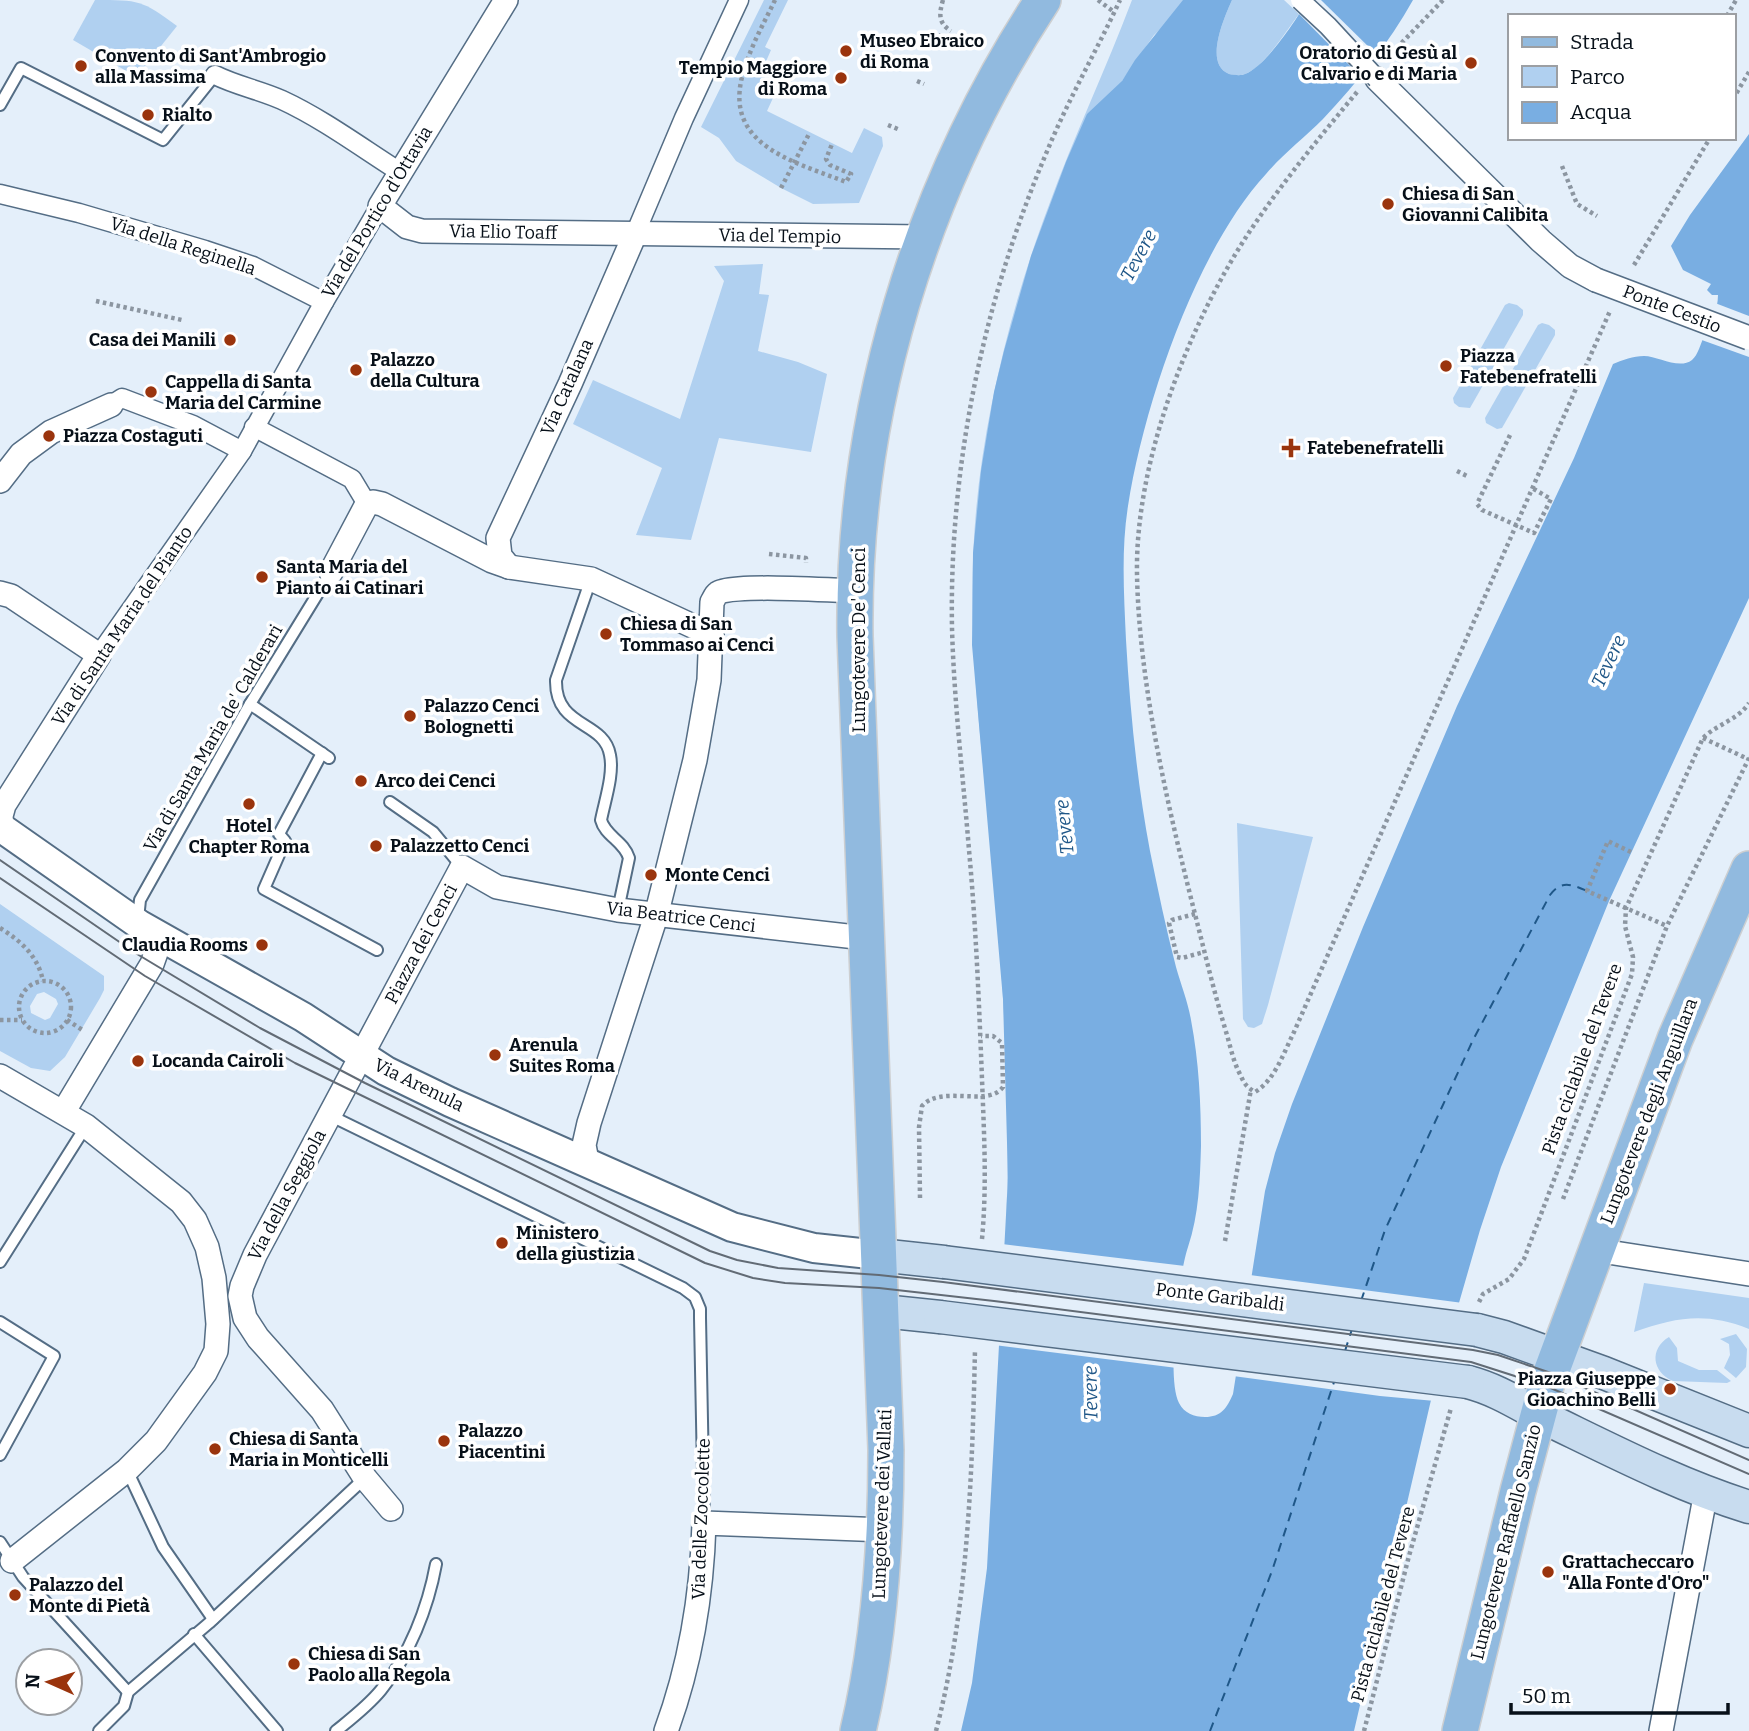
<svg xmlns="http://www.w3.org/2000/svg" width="1749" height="1731" viewBox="0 0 1749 1731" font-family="Bitter,serif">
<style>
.green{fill:#b0d0f0;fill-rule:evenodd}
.water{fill:#79aee2}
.pier{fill:#e4effa}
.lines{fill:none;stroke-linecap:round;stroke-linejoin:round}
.ferry{stroke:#1f5788;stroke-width:2;stroke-dasharray:9 7;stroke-linecap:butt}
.service-casing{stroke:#546d85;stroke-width:14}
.pedestrian-casing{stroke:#546d85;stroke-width:21}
.minor-casing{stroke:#546d85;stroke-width:26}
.tertiary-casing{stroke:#546d85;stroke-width:32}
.secondary-casing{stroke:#546d85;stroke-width:35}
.primary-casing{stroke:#cdcfd1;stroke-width:38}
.path{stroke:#8c96a1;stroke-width:4.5;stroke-dasharray:3.5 3.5;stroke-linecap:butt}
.service{stroke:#fff;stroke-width:10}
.pedestrian{stroke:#fff;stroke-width:18}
.minor{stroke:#fff;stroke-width:23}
.tertiary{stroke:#fff;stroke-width:28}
.secondary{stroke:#c8dcef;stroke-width:32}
.primary{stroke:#91badf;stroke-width:35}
.tram{stroke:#626b75;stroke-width:2}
.pedestrian-bridge-casing{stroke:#546d85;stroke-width:21;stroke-linecap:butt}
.minor-bridge-casing{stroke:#546d85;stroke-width:26;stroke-linecap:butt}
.secondary-bridge-casing{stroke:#546d85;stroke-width:35;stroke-linecap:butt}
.pedestrian-bridge{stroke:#fff;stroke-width:18}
.minor-bridge{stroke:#fff;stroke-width:23}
.secondary-bridge{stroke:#c8dcef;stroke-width:32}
.poi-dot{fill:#9a340d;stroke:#fff;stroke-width:2.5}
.labels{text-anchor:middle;stroke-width:7;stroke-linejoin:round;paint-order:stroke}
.poi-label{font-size:18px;font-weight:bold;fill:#071019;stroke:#fff;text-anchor:start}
.street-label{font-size:18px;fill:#071019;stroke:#fff}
.water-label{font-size:19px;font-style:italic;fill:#1f5788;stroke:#fff}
</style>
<rect width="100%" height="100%" fill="#e4effa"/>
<!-- green -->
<g class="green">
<path d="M 95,0 C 139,0 142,0 177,26 L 141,71 L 128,72 L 73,40 Z"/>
<polygon points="764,0 788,0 765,47 771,50 760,75 779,85 767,111 852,153 864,128 882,137 883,146 859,203 813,204 781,188 736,161 719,138 701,127"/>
<path d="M 1132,0 L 1192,0 L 1154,35 L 1122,81 L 1015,1004 L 1006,1230 C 1011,1097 1003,965 990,833 C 979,725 966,620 976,511 C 985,410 1013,300 1049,205 C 1074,136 1106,69 1132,0 Z"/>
<path d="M 1232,0 L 1284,0 L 1299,14 C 1286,31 1265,66 1245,74 C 1240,76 1233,75 1229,74 C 1203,64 1225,16 1232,0 Z"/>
<polygon points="763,264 759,294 769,295 758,351 798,362 827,374 811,452 719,438 691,540 636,535 662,468 573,424 593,380 680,419 724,281 714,266"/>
<polygon points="1509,303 1517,305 1523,310 1523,315 1470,408 1459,407 1454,403 1453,398 1505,305"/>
<polygon points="1542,323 1549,325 1555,330 1555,335 1502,428 1497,429 1486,423 1485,418 1538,325"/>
<polygon points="1237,823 1313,837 1268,1005 1262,1024 1254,1028 1248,1027 1243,1019"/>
<path d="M 0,904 L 104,976 L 104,990 L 100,998 L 65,1057 L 50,1071 L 31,1068 L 0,1051 ZM 44,992 L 56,999 L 58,1004 L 50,1018 L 45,1020 L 31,1013 L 30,1006 L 37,994 Z"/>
<path d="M 1644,1283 L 1749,1298 L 1749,1329 C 1706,1312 1677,1317 1634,1332 Z"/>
<polygon points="1736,1334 1747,1349 1746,1367 1736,1378 1724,1368 1730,1355 1729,1344 1720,1339"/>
<path d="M 1669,1337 L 1677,1348 L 1678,1361 L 1699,1370 L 1717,1370 L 1731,1381 L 1727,1383 L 1673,1381 C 1652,1372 1649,1349 1669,1337 Z"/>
</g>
<!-- water -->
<path class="water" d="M 1183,0 L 1232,0 C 1225,16 1203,64 1229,74 C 1234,75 1241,76 1245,74 C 1266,66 1296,20 1308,0 L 1413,0 C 1389,43 1357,83 1323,119 C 1304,138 1283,154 1266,174 C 1196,250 1144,404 1128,506 C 1121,550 1124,595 1126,640 C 1130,710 1137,782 1150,851 C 1158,890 1166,929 1176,967 C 1181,985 1188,1002 1191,1020 C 1199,1062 1201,1104 1201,1146 C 1200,1179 1199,1215 1188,1247 C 1179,1273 1166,1379 1179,1403 C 1184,1413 1194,1417 1205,1417 C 1221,1417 1227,1408 1233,1394 L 1265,1191 L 1275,1153 L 1292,1104 L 1363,927 L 1457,706 L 1574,458 L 1613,364 C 1623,360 1633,356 1644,356 C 1658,356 1679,370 1692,360 C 1698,355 1701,343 1704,336 C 1711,323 1718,310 1718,295 L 1712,295 L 1707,290 L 1711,284 L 1683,270 L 1671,246 L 1690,215 L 1749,134 L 1749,598 L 1609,901 L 1501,1167 L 1480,1230 L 1431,1400 L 1354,1731 L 961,1731 L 972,1683 L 987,1568 L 1008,1178 L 1003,999 L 972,645 L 973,553 L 981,471 L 994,392 L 1004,351 L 1031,256 L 1066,162 L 1087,114 L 1122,81 L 1135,60 Z"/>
<!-- pier -->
<g class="pier">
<polygon points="1304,0 1321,0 1376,54 1377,59 1362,78 1297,12"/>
<polygon points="1715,303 1749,316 1749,357 1699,339"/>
<polygon points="1002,1244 1185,1266 1177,1368 994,1345"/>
<polygon points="1250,1275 1463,1303 1435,1401 1380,1396 1233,1376"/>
</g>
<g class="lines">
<!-- ferry -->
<g class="ferry">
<path d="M 1361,1301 L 1385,1230 L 1473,1040 L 1550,895 C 1561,880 1571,884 1587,891"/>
<polyline points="1345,1351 1352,1329"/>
<polyline points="1210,1731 1272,1571 1335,1379"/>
</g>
<defs>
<g id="service">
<polyline points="0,105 21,68 163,140 215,75"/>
<path d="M 591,579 L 556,680 C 555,729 604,720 610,755 C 614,774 605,800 601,820 C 605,836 624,841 629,858 L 618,910"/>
<polyline points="250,704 329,758"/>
<polyline points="322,753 279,834 285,841 264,889 377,950"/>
<polyline points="390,802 433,832 462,867"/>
<polyline points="138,919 140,900 250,704 331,572"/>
<polyline points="329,1115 683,1288 695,1297 700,1309 700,1318 704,1523"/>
<polyline points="0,1262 86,1126"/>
<polyline points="0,1322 54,1356 0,1455"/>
<polyline points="127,1470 163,1547 213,1619"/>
<polyline points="0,1542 23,1577 128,1692"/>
<polyline points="194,1634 277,1731"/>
<polyline points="99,1731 124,1706 128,1692 209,1623 365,1478"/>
<path d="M 336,1731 C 352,1718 368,1706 381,1690 C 409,1656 428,1608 436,1564"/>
</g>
<g id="pedestrian">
<path d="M 215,75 C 237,86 260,90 282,100 C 323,119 362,148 400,172"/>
<polyline points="0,194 79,213 205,250 253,266 324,302"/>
<polyline points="635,234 684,118 739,0"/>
<polyline points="111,405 122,398 193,425 242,451"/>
<polyline points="254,427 352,479 367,504"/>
<polyline points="99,655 242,451 324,302 380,206"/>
</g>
<g id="minor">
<polyline points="506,0 380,206 407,227 422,231 924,237"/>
<polyline points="1377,79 1541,241 1570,266 1596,280"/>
<polyline points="0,481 21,454 51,432 111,405"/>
<polyline points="509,567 500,556 498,538 570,384 635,234"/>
<polyline points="331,572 367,504 373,502 382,504 492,561 509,567 591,579 712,635"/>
<polyline points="0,593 11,596 99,655 4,805 1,816 2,829"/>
<polyline points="0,1076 86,1126 181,1202 195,1220 207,1247 214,1278 218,1324 216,1351 205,1373 156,1441 127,1470 12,1561"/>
<polyline points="64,1111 152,964 158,947 155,934"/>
<path d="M 587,1161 L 584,1145 L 589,1123 L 656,916 L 695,760 L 709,680 L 712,602 C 714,599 715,595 718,593 C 729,584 834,590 855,591"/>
<polyline points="1595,1250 1749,1274"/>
<polyline points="391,1509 365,1478 322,1410 258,1338 245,1318 240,1296 242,1286 255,1255 462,867 497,887 618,910 865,938"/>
<path d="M 666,1731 C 691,1663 702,1595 704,1523 L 885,1530"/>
<polyline points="1661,1731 1706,1492"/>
</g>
<polyline id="tertiary" points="0,827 140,925 303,1017 386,1071 450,1102 732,1227 814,1248 879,1255"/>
<g id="secondary">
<polyline points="879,1255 944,1262"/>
<polyline points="881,1304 892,1312 940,1317"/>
<polyline points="1477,1330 1504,1337 1604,1373 1749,1431"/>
<path d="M 1468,1382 C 1499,1390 1523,1407 1551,1421 C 1615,1452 1681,1486 1749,1507"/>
</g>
<g id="primary">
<path d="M 858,1731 C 880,1639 886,1544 886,1450 L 855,636 C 852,412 920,187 1043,0"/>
<polyline points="1460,1731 1518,1491 1546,1386 1675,1039 1749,869"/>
</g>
</defs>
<!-- service casing -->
<use href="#service" class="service-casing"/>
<!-- pedestrian casing -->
<use href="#pedestrian" class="pedestrian-casing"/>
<!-- minor casing -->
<use href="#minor" class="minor-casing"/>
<!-- tertiary casing -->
<use href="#tertiary" class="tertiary-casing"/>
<!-- secondary casing -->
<use href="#secondary" class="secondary-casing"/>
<!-- primary casing -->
<use href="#primary" class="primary-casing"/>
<!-- path -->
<g class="path">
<path d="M 775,0 C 765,21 753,42 746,64 C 717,143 789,160 846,182 L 851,174 L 830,165 L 826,159 L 832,144"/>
<path d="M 943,0 C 939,14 938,23 951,31"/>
<polyline points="1098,0 1114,12"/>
<polyline points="1727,16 1736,0"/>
<polyline points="932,32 946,39"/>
<polyline points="1387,58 1443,0"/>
<polyline points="917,81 924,84"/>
<path d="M 1357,92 C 1319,138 1281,184 1248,234 C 1188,326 1135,463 1137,574 C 1139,687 1170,816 1198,926 C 1207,962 1216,999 1227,1035 C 1231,1049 1234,1064 1241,1076 C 1244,1084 1248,1088 1255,1092 C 1275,1080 1284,1052 1294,1032 L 1610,311"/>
<polyline points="1733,99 1749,72"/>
<polyline points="888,125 900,130"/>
<polyline points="1562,166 1577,204 1597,216"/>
<polyline points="781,188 810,132"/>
<polyline points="1634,265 1710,138"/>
<polyline points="96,301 182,320"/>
<polyline points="1510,435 1477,504 1482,510 1534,533 1551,499 1532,488"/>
<polyline points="1457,471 1469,477"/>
<polyline points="769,554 806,558 806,563"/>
<polyline points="1703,738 1748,759"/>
<polyline points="1631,852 1608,841 1587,891 1667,926"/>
<polyline points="1195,914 1172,920 1169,923 1177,957 1182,958 1204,952"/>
<path d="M 0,928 C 21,941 38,956 43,981"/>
<circle cx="45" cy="1007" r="26"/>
<polyline points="0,1020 22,1020"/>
<polyline points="67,1020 84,1031"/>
<path d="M 920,1198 L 919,1127 L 922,1106 C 942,1084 988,1108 1003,1087 L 1002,1043 L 993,1036 L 981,1036"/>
<polyline points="1563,1199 1667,926 1749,758"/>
<path d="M 982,1239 C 987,1185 984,1133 982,1079 C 979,1003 976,926 969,850 C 963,776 954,702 952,628 C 949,464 984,299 1048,149 C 1069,98 1097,50 1120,0"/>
<polyline points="1225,1241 1251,1089"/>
<path d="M 1479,1302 L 1483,1294 L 1509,1279 L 1524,1259 L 1632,974 L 1633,957 L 1625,926 L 1626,908 L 1703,738 C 1717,724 1738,720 1749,703"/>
<path d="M 936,1731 C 968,1607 972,1478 975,1350"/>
<polyline points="1364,1731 1409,1556 1451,1408"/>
</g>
<!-- service -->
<use href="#service" class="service"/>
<!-- pedestrian -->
<use href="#pedestrian" class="pedestrian"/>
<!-- minor -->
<use href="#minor" class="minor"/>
<!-- tertiary -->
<use href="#tertiary" class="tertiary"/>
<!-- secondary -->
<use href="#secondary" class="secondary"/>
<!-- primary -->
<use href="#primary" class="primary"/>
<!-- tram -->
<g class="tram">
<polyline points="0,860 137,954 260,1028 365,1083 710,1251 737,1260 778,1268 879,1275 943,1282 1473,1350 1498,1355 1551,1373 1749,1460"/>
<polyline points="0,878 145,976 295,1063 705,1263 753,1278 785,1283 879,1288 994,1301 1471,1362 1546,1386 1749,1474"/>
</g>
<defs>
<polyline id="pedestrian-bridge" points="1300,0 1328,26 1377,79"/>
<polyline id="minor-bridge" points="1596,280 1749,338"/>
<g id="secondary-bridge">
<polyline points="944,1262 1477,1330"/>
<polyline points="940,1317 1468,1382"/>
</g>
</defs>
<!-- pedestrian-bridge casing -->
<use href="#pedestrian-bridge" class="pedestrian-bridge-casing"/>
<!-- minor-bridge casing -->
<use href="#minor-bridge" class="minor-bridge-casing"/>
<!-- secondary-bridge casing -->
<use href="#secondary-bridge" class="secondary-bridge-casing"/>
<!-- pedestrian-bridge -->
<use href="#pedestrian-bridge" class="pedestrian-bridge"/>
<!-- minor-bridge -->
<use href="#minor-bridge" class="minor-bridge"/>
<!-- secondary-bridge -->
<use href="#secondary-bridge" class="secondary-bridge"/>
</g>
<!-- markers -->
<g class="poi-dot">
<circle cx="846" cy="51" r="7"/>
<circle cx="1471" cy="63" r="7"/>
<circle cx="81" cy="66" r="7"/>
<circle cx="841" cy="78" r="7"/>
<circle cx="148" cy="115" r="7"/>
<circle cx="1388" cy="204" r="7"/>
<circle cx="230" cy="340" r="7"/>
<circle cx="1446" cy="366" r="7"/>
<circle cx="356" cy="370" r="7"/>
<circle cx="151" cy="392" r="7"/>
<circle cx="49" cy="436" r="7"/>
<path d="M1287.5 437.5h7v7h7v7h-7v7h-7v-7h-7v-7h7z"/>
<circle cx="262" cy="577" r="7"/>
<circle cx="606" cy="634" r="7"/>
<circle cx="410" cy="716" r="7"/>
<circle cx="361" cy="781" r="7"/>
<circle cx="249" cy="804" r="7"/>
<circle cx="376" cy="846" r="7"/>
<circle cx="651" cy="875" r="7"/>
<circle cx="262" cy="945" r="7"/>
<circle cx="495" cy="1055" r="7"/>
<circle cx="138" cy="1061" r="7"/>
<circle cx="502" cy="1243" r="7"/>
<circle cx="1670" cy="1389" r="7"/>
<circle cx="444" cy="1441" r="7"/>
<circle cx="215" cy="1449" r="7"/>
<circle cx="1548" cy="1572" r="7"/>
<circle cx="15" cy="1595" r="7"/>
<circle cx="294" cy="1664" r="7"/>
</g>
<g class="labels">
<!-- poi labels -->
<g class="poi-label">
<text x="860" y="47">Museo Ebraico<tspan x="860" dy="21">di Roma</tspan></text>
<text x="1457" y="59" text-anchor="end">Oratorio di Gesù al<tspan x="1457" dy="21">Calvario e di Maria</tspan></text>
<text x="95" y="62">Convento di Sant'Ambrogio<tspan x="95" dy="21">alla Massima</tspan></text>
<text x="827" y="74" text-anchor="end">Tempio Maggiore<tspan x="827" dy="21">di Roma</tspan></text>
<text x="162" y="121">Rialto</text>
<text x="1402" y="200">Chiesa di San<tspan x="1402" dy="21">Giovanni Calibita</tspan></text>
<text x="216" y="346" text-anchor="end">Casa dei Manili</text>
<text x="1460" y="362">Piazza<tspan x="1460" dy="21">Fatebenefratelli</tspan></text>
<text x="370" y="366">Palazzo<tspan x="370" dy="21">della Cultura</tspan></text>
<text x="165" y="388">Cappella di Santa<tspan x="165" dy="21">Maria del Carmine</tspan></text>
<text x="63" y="442">Piazza Costaguti</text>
<text x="1307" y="454">Fatebenefratelli</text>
<text x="276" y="573">Santa Maria del<tspan x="276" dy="21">Pianto ai Catinari</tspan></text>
<text x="620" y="630">Chiesa di San<tspan x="620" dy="21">Tommaso ai Cenci</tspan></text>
<text x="424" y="712">Palazzo Cenci<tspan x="424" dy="21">Bolognetti</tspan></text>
<text x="375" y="787">Arco dei Cenci</text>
<text x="249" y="832" text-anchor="middle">Hotel<tspan x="249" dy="21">Chapter Roma</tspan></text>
<text x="390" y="852">Palazzetto Cenci</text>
<text x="665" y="881">Monte Cenci</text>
<text x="248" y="951" text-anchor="end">Claudia Rooms</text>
<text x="509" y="1051">Arenula<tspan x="509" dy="21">Suites Roma</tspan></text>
<text x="152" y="1067">Locanda Cairoli</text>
<text x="516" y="1239">Ministero<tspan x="516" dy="21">della giustizia</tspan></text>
<text x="1656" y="1385" text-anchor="end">Piazza Giuseppe<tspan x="1656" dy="21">Gioachino Belli</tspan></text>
<text x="458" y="1437">Palazzo<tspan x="458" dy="21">Piacentini</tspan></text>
<text x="229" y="1445">Chiesa di Santa<tspan x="229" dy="21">Maria in Monticelli</tspan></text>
<text x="1562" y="1568">Grattacheccaro<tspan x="1562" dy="21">"Alla Fonte d'Oro"</tspan></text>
<text x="29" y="1591">Palazzo del<tspan x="29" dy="21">Monte di Pietà</tspan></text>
<text x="308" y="1660">Chiesa di San<tspan x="308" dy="21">Paolo alla Regola</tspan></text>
</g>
<!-- street labels -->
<g class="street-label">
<text transform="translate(377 212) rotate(-59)" y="6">Via del Portico d'Ottavia</text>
<text transform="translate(503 232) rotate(1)" y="6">Via Elio Toaff</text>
<text transform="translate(780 236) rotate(1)" y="6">Via del Tempio</text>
<text transform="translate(183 246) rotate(18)" y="6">Via della Reginella</text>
<text transform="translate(1672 309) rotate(21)" y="6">Ponte Cestio</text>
<text transform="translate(567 387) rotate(-66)" y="6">Via Catalana</text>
<text transform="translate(122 626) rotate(-56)" y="6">Via di Santa Maria del Pianto</text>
<text transform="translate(859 640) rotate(-90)" y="6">Lungotevere De' Cenci</text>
<text transform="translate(213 738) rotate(-60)" y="6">Via di Santa Maria de' Calderari</text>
<text transform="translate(681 917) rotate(7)" y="6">Via Beatrice Cenci</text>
<text transform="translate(421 944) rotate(-62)" y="6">Piazza dei Cenci</text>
<text transform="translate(1582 1059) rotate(-70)" y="6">Pista ciclabile del Tevere</text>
<text transform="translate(419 1085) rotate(26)" y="6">Via Arenula</text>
<text transform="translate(1649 1111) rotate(-69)" y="6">Lungotevere degli Anguillara</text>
<text transform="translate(287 1195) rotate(-62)" y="6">Via della Seggiola</text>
<text transform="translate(1220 1297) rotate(7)" y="6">Ponte Garibaldi</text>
<text transform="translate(882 1504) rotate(-88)" y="6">Lungotevere dei Vallati</text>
<text transform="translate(701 1519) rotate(-88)" y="6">Via delle Zoccolette</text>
<text transform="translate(1506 1542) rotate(-76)" y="6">Lungotevere Raffaello Sanzio</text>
<text transform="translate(1383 1604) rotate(-75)" y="6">Pista ciclabile del Tevere</text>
</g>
<!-- water labels -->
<g class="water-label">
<text transform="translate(1138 255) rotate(-62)" y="7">Tevere</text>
<text transform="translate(1608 661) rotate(-65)" y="7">Tevere</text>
<text transform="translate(1064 827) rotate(-96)" y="7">Tevere</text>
<text transform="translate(1090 1393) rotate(-91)" y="7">Tevere</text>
</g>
</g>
<!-- legend -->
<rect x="1508" y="14" width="228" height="126" fill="#ffffff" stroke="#9c9fa3" stroke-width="2"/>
<rect x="1522" y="37" width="35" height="10" fill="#91badf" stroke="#9c9fa3" stroke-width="2"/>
<text x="1570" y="49" font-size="21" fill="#071019">Strada</text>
<rect x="1522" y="66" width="35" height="21" fill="#b0d0f0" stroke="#9c9fa3" stroke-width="2"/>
<text x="1570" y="84" font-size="21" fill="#071019">Parco</text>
<rect x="1522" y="102" width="35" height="21" fill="#79aee2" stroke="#9c9fa3" stroke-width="2"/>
<text x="1570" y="119" font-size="21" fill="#071019">Acqua</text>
<!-- north arrow -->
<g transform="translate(49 1682) rotate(273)"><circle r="33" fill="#ffffff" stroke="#9c9fa3" stroke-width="2"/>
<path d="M0-5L12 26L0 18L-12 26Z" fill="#9a340d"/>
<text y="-10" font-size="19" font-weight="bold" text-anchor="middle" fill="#071019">N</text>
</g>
<!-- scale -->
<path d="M1511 1703v10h217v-10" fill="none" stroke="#071019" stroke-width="3.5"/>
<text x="1522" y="1703" font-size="21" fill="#071019" stroke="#ffffff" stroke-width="5" paint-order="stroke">50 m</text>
</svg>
